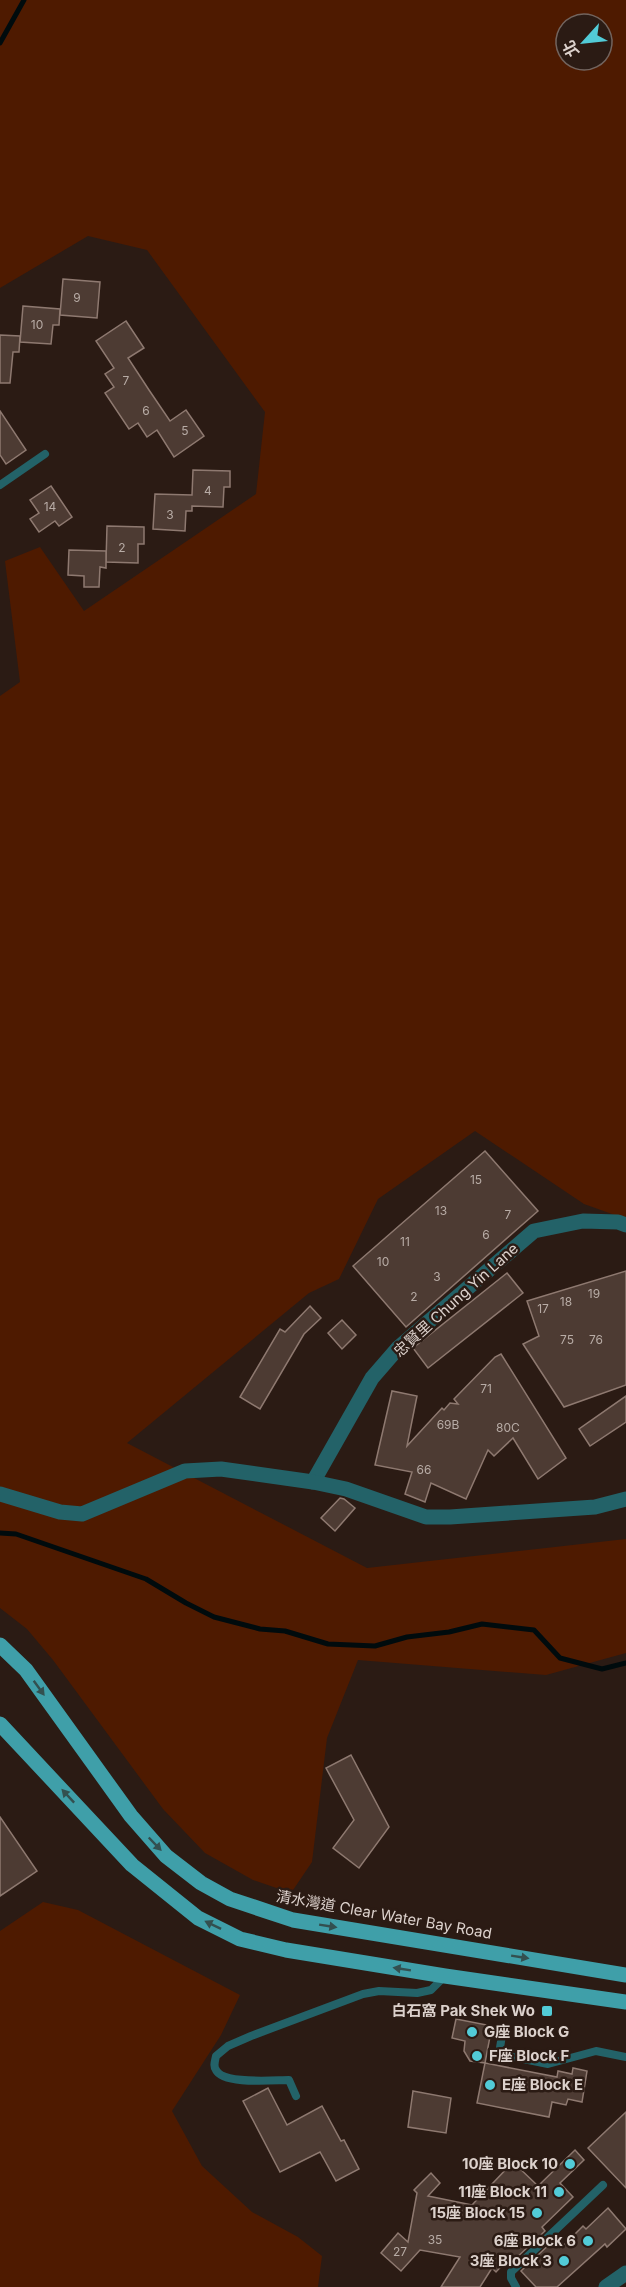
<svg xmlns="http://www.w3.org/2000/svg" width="626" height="2287" viewBox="0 0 626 2287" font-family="Inter,'Noto Sans TC',sans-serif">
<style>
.green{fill:#4e1a00;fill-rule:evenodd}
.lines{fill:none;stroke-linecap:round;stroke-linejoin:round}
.stream{stroke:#000b0d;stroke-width:5}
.building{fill:#4d3b33;stroke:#8e7970;stroke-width:1.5}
.lane{stroke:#236268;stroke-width:8}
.street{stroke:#236268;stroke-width:15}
.primary{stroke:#3f9fa9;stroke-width:15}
.oneway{fill:#335050}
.poi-dot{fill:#52cbd7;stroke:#2b1b14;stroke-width:2}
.labels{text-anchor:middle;stroke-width:5;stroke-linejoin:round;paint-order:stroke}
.number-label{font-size:12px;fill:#b8aca6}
.street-label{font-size:15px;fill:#dcd1cc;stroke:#2b1b14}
.poi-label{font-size:15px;font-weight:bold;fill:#dcd1cc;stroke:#2b1b14;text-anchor:end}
</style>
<rect width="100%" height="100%" fill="#2b1b14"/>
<!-- green -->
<g class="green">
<path d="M 0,0 L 626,0 L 626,1219 L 584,1204 L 475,1131 L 378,1199 L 339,1279 L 309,1293 L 127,1443 L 367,1568 L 626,1539 L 626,1653 L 546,1675 L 358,1660 L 327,1738 L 312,1862 L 291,1893 L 253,1880 L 205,1853 L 163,1809 L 53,1660 L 27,1629 L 0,1608 L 0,696 L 20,682 L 5,561 L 40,547 L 84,611 L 256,494 L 265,412 L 147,250 L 88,236 L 0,288 ZM 566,24 L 602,24 L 602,60 L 566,60 Z"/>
<polygon points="43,1902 78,1910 240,1995 221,2035 172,2111 202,2166 252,2212 298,2237 322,2256 318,2287 0,2287 0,1931"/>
</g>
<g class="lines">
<!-- stream -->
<g class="stream">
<polyline points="0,43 24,0"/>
<polyline points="0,1533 16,1534 146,1579 186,1603 214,1617 260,1629 285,1631 328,1644 375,1646 407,1637 449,1632 482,1624 534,1630 560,1658 602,1669 626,1663"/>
</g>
</g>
<!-- building -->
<g class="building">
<polygon points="63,279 100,282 97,318 60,315"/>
<polygon points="23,306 60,309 59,325 53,325 51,344 20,342"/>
<polygon points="126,321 144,348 128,358 149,390 170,421 186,410 204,436 174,457 157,430 147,437 138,423 129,429 105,393 114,387 105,374 114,368 96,341"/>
<polygon points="0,335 20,336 19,352 13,352 10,383 0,383"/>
<polygon points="0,411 26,450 6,464 0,455"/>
<polygon points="193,470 230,471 230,487 224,487 223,507 192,506 192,511 186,511 185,531 153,529 155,494 192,495"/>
<polygon points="51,486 72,517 59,526 55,521 39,532 30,519 39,513 30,500"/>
<polygon points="107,526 144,527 144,544 138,544 138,563 106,562"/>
<polygon points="69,550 106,551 106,568 100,567 99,587 84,587 84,576 68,575"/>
<polygon points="485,1151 538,1211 406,1327 353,1266"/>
<polygon points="626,1271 626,1385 564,1407 523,1344 539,1336 527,1301"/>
<polygon points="507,1273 523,1293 428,1368 413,1348"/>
<polygon points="310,1306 321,1318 304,1334 260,1409 240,1397 280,1329 285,1332"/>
<polygon points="342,1320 356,1335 342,1349 328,1333"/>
<polygon points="501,1354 566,1458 538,1479 513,1438 494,1456 488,1450 466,1499 431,1483 425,1502 405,1494 412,1472 375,1465 392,1391 417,1396 407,1446 442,1408 444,1410 450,1403 458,1404 454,1399 495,1357"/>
<polygon points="626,1396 626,1422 590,1446 579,1429"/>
<polygon points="340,1498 344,1499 355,1508 335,1531 321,1518"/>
<polygon points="351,1755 389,1827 359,1868 333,1848 354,1820 326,1768"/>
<polygon points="0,1817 37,1871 0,1896"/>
<polygon points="456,2019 492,2026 485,2063 557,2077 558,2071 572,2074 573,2068 587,2071 582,2102 568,2099 566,2105 552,2102 549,2117 477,2103 485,2063 470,2061 464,2051 465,2041 452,2038"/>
<polygon points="268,2088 287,2125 322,2106 341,2141 344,2140 359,2169 336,2181 320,2152 280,2172 243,2101"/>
<polygon points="413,2091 451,2098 446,2133 408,2127"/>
<polygon points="626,2112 626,2188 588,2148"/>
<polygon points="575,2150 584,2160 560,2183 573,2197 542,2227 545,2231 512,2262 509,2258 496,2272 492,2268 480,2287 441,2287 460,2257 420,2250 401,2271 381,2253 398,2233 408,2242 417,2193 414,2190 431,2173 440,2183 428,2196 472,2205 513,2162 538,2186"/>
<polygon points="608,2208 626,2229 607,2247 605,2244 557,2287 536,2287 521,2271 554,2240 561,2248 583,2226 586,2229"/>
</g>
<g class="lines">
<!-- lane -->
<g class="lane">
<polyline points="0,485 45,454"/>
<polyline points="503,2029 499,2054 548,2064 596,2051 626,2057"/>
<path d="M 296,2096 L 289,2080 C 274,2080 223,2085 216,2070 C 213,2066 215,2061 216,2056 L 228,2046 L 251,2036 L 363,1994 L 379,1991 L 417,1993 L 431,1990 L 445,1976"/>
<polyline points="516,2287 511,2278 511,2272 603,2185"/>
</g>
<!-- street -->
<g class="street">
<polyline points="313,1482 372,1378 398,1348 534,1231 583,1221 618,1222 626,1225"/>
<polyline points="0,1494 60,1512 82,1514 185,1471 221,1469 313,1482 346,1489 426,1517 450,1517 595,1507 626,1499"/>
<polyline points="606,2287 626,2273"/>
</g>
<!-- primary -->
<g class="primary">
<polyline points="0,1645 26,1670 131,1816 166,1856 201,1883 230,1899 293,1920 626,1975"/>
<polyline points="0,1724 132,1865 198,1918 240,1939 286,1950 445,1976 626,2002"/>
</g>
</g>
<!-- one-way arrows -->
<defs><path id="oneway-solid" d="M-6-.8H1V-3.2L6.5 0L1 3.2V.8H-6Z" transform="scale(1.5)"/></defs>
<g class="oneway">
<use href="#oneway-solid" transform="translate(39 1688) rotate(54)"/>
<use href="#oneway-solid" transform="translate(68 1796) rotate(-133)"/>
<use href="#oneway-solid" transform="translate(155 1844) rotate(46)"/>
<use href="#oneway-solid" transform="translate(213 1925) rotate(-154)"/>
<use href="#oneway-solid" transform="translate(328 1926) rotate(9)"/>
<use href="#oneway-solid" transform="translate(520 1957) rotate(9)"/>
<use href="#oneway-solid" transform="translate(402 1969) rotate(-171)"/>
</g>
<!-- markers -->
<g class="poi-dot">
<rect x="541" y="2005" width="12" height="12" rx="3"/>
<circle cx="472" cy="2032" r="6"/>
<circle cx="477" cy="2056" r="6"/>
<circle cx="490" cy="2085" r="6"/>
<circle cx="570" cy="2164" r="6"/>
<circle cx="559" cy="2192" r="6"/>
<circle cx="537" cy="2213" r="6"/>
<circle cx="588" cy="2241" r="6"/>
<circle cx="564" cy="2261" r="6"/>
</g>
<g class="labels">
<!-- number labels -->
<g class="number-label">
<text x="77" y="302">9</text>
<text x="37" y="329">10</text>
<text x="126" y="385">7</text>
<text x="146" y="415">6</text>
<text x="185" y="435">5</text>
<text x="208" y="495">4</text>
<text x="50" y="511">14</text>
<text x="170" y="519">3</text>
<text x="122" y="552">2</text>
<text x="476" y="1184">15</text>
<text x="441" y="1215">13</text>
<text x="508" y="1219">7</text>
<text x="486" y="1239">6</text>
<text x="405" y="1246">11</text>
<text x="383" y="1266">10</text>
<text x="437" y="1281">3</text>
<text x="594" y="1298">19</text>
<text x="414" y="1301">2</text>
<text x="566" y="1306">18</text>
<text x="543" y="1313">17</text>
<text x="567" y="1344">75</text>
<text x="596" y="1344">76</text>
<text x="486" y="1393">71</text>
<text x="448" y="1429">69B</text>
<text x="508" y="1432">80C</text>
<text x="424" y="1474">66</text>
<text x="435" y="2244">35</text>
<text x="400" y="2256">27</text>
</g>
<!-- street labels -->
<g class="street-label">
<text transform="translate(456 1300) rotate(-42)" y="5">忠賢里 Chung Yin Lane</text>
<text transform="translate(384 1915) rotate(10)" y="5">清水灣道 Clear Water Bay Road</text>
</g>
<!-- poi labels -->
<g class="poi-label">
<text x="535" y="2016">白石窩 Pak Shek Wo</text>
<text x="484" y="2037" text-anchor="start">G座 Block G</text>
<text x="489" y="2061" text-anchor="start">F座 Block F</text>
<text x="502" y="2090" text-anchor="start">E座 Block E</text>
<text x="558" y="2169">10座 Block 10</text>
<text x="547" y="2197">11座 Block 11</text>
<text x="525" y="2218">15座 Block 15</text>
<text x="576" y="2246">6座 Block 6</text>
<text x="552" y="2266">3座 Block 3</text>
</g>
</g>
<!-- north arrow -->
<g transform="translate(584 42) rotate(243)"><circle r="28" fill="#2b1b14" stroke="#72645e" stroke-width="1.5"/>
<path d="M0-4.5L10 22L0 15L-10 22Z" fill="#52cbd7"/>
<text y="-9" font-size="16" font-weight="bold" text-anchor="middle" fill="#dcd1cc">北</text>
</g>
</svg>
